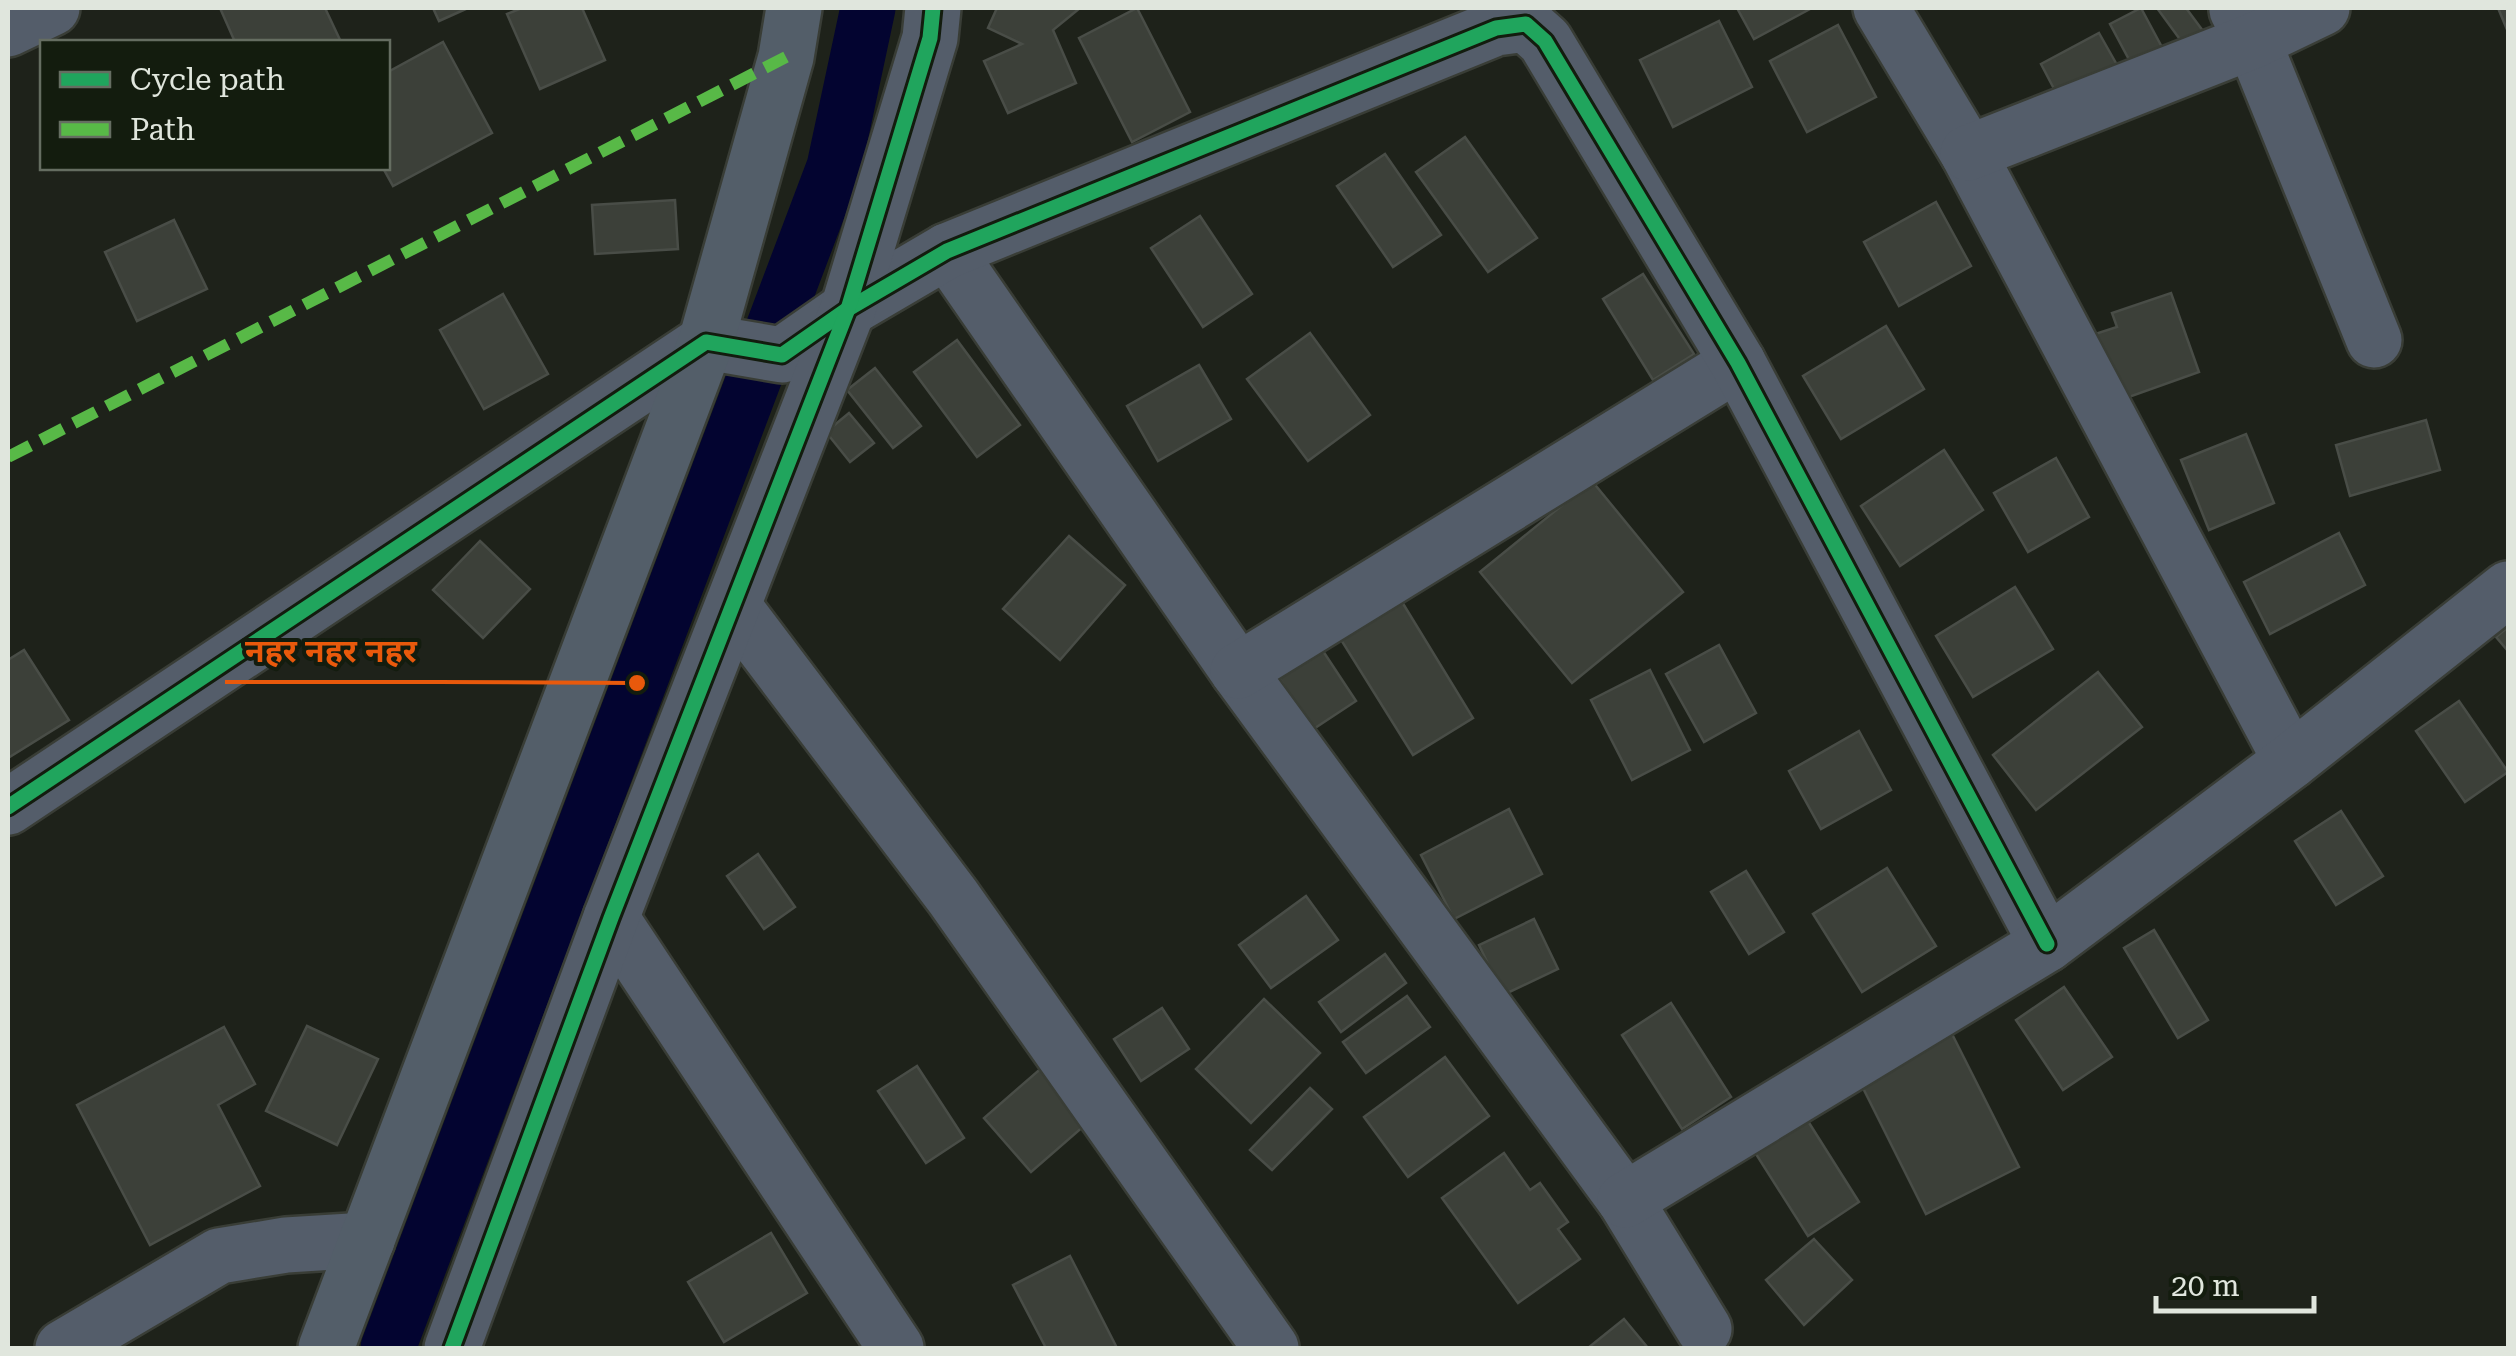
<svg xmlns="http://www.w3.org/2000/svg" width="2516" height="1356" viewBox="0 0 2516 1356" font-family="'Roboto Serif','Noto Sans Devanagari',serif">
<style>
.lines{fill:none;stroke-linecap:round;stroke-linejoin:round}
.canal{stroke:#030430;stroke-width:55}
.building{fill:#3c4039;stroke:#494d47;stroke-width:2.5}
.minor-casing{stroke:#393d36;stroke-width:60}
.major-casing{stroke:#393d36;stroke-width:60}
.minor{stroke:#545d6a;stroke-width:55}
.major{stroke:#535e69;stroke-width:55}
.quiet{stroke:#58b947;stroke-width:12;stroke-dasharray:25 12;stroke-linecap:butt}
.cycleway-casing{stroke:#131c0e;stroke-width:21}
.cycleway{stroke:#20a55d;stroke-width:15}
.leader{fill:none;stroke:#e8590c;stroke-width:4}
.callout-dot{fill:#e8590c;stroke:#131c0e;stroke-width:4}
.callout-label{font-size:32px;text-anchor:middle;font-weight:bold;fill:#e8590c;stroke:#131c0e;stroke-width:8;stroke-linejoin:round;paint-order:stroke}
</style>
<rect width="100%" height="100%" fill="#1e221a"/>
<g class="lines">
<!-- canal -->
<polyline class="canal" points="388,1348 834,167 868,8"/>
</g>
<!-- building -->
<g class="building">
<polygon points="220,8 325,8 341,42 235,42"/>
<polygon points="433,8 468,8 439,21"/>
<polygon points="522,8 582,8 605,60 540,89 507,14"/>
<polygon points="997,8 1080,8 1053,30 1076,83 1008,113 984,61 1022,44 988,28"/>
<polygon points="1137,8 1190,112 1132,142 1079,38"/>
<polygon points="1737,8 1812,8 1754,39"/>
<polygon points="2141,8 2164,51 2133,67 2110,24"/>
<polygon points="2157,8 2186,8 2206,35 2187,49"/>
<polygon points="2498,8 2508,8 2508,32"/>
<polygon points="1719,21 1752,87 1673,127 1640,60"/>
<polygon points="1838,25 1876,97 1807,132 1770,61"/>
<polygon points="2099,33 2121,72 2062,104 2041,64"/>
<polygon points="443,42 492,133 393,186 383,168 388,168 388,72"/>
<polygon points="1465,137 1537,238 1488,272 1416,172"/>
<polygon points="1385,154 1441,235 1393,267 1337,186"/>
<polygon points="675,200 678,249 595,254 592,205"/>
<polygon points="1936,202 1971,266 1899,306 1864,242"/>
<polygon points="1200,216 1252,294 1203,327 1151,248"/>
<polygon points="174,220 207,289 137,321 105,252"/>
<polygon points="1643,274 1694,354 1653,380 1603,299"/>
<polygon points="2171,293 2199,372 2115,402 2092,335 2117,327 2112,313"/>
<polygon points="503,294 548,374 484,409 440,330"/>
<polygon points="1886,326 1924,389 1841,439 1803,376"/>
<polygon points="1310,333 1370,415 1308,461 1247,379"/>
<polygon points="957,340 1020,425 977,457 914,372"/>
<polygon points="1199,365 1231,419 1158,461 1127,406"/>
<polygon points="875,368 921,426 893,448 847,390"/>
<polygon points="849,413 874,443 850,462 826,432"/>
<polygon points="2426,420 2440,470 2350,496 2336,445"/>
<polygon points="2246,434 2274,503 2209,530 2181,460"/>
<polygon points="1944,450 1983,510 1900,566 1861,506"/>
<polygon points="2056,458 2089,517 2028,552 1994,493"/>
<polygon points="1592,481 1683,592 1572,683 1480,572"/>
<polygon points="2339,533 2365,585 2270,634 2244,582"/>
<polygon points="1069,536 1125,585 1060,660 1003,609"/>
<polygon points="480,541 530,589 483,638 433,590"/>
<polygon points="2015,587 2053,649 1973,697 1936,636"/>
<polygon points="1399,597 1473,718 1413,755 1338,635"/>
<polygon points="2508,627 2508,651 2496,637"/>
<polygon points="1319,645 1356,701 1312,730 1276,673"/>
<polygon points="1719,645 1756,713 1704,742 1666,674"/>
<polygon points="24,650 69,720 8,758 8,660"/>
<polygon points="1650,670 1690,750 1632,780 1591,700"/>
<polygon points="2098,672 2142,727 2036,810 1993,755"/>
<polygon points="2459,701 2508,772 2465,802 2416,731"/>
<polygon points="1859,731 1891,790 1821,829 1789,771"/>
<polygon points="1509,809 1542,874 1454,919 1421,855"/>
<polygon points="2341,811 2383,876 2336,905 2295,841"/>
<polygon points="758,854 795,907 764,929 727,876"/>
<polygon points="1887,868 1936,946 1862,992 1813,914"/>
<polygon points="1746,871 1784,932 1749,954 1711,892"/>
<polygon points="1306,896 1338,940 1271,988 1239,945"/>
<polygon points="1534,919 1558,969 1503,995 1479,945"/>
<polygon points="2154,930 2208,1020 2178,1038 2124,948"/>
<polygon points="1385,954 1406,983 1341,1032 1319,1002"/>
<polygon points="2064,987 2112,1057 2063,1090 2016,1020"/>
<polygon points="1407,996 1430,1027 1366,1073 1343,1042"/>
<polygon points="1264,999 1320,1053 1251,1123 1196,1069"/>
<polygon points="1671,1003 1731,1097 1682,1129 1622,1035"/>
<polygon points="1162,1008 1189,1049 1141,1081 1114,1039"/>
<polygon points="1946,1022 2019,1167 1926,1214 1853,1068"/>
<polygon points="307,1026 378,1059 337,1145 266,1111"/>
<polygon points="224,1027 255,1084 218,1105 260,1186 150,1245 77,1105"/>
<polygon points="1445,1057 1489,1116 1408,1177 1364,1117"/>
<polygon points="1045,1065 1092,1119 1031,1172 984,1118"/>
<polygon points="917,1066 964,1138 926,1163 878,1091"/>
<polygon points="1310,1088 1332,1109 1272,1170 1250,1150"/>
<polygon points="1806,1118 1859,1202 1808,1236 1754,1151"/>
<polygon points="1504,1153 1530,1190 1540,1183 1568,1222 1558,1229 1580,1259 1518,1303 1442,1198"/>
<polygon points="771,1233 807,1293 724,1342 688,1282"/>
<polygon points="1814,1239 1852,1280 1804,1325 1766,1280"/>
<polygon points="1070,1256 1117,1348 1046,1348 1013,1285"/>
<polygon points="1624,1319 1648,1348 1588,1348"/>
</g>
<g class="lines">
<defs>
<g id="minor">
<polyline points="1881,8 1968,153 2291,761"/>
<polyline points="2237,10 2253,41 2374,340"/>
<polyline points="8,29 52,8"/>
<polyline points="1968,153 2253,41 2322,8"/>
<polyline points="947,251 1238,671 1625,1200 1704,1329"/>
<polyline points="733,606 953,897 1271,1348"/>
<polyline points="1238,671 1738,363"/>
<polyline points="8,807 706,342 782,355 848,309 947,251 1496,28 1526,24 1545,41 1738,363 2047,944"/>
<polyline points="611,918 896,1348"/>
<polyline points="1625,1200 2047,944 2291,761 2508,589"/>
<polyline points="63,1348 219,1256 286,1245 367,1240"/>
<polyline points="452,1348 611,918 848,309 930,38 933,8"/>
</g>
<polyline id="major" points="326,1348 706,342 786,57 794,8"/>
</defs>
<!-- minor casing -->
<use href="#minor" class="minor-casing"/>
<!-- major casing -->
<use href="#major" class="major-casing"/>
<!-- minor -->
<use href="#minor" class="minor"/>
<!-- major -->
<use href="#major" class="major"/>
<!-- quiet -->
<polyline class="quiet" points="8,457 786,57"/>
<defs>
<g id="cycleway">
<polyline points="8,807 706,342 782,355 848,309 947,251 1496,28 1526,24 1545,41 1738,363 2047,944"/>
<polyline points="452,1348 611,918 848,309 930,38 933,8"/>
</g>
</defs>
<!-- cycleway casing -->
<use href="#cycleway" class="cycleway-casing"/>
<!-- cycleway -->
<use href="#cycleway" class="cycleway"/>
</g>
<!-- callouts -->
<path class="leader" d="M637 683L437 682H225"/>
<circle class="callout-dot" cx="637" cy="683" r="10"/>
<g class="callout-label">
<text x="331" y="662">नहर नहर नहर</text>
</g>
<!-- border -->
<rect width="2516" height="1356" fill="none" stroke="#e0e6dd" stroke-width="20"/>
<!-- legend -->
<rect x="40" y="40" width="350" height="130" fill="#131c0e" stroke="#656d61" stroke-width="2.5"/>
<rect x="60" y="72" width="50" height="15" fill="#20a55d" stroke="#656d61" stroke-width="2.5"/>
<text x="130" y="90" font-size="30" fill="#e0e6dd">Cycle path</text>
<rect x="60" y="122" width="50" height="15" fill="#58b947" stroke="#656d61" stroke-width="2.5"/>
<text x="130" y="140" font-size="30" fill="#e0e6dd">Path</text>
<!-- scale -->
<path d="M2156 1296v15h158v-15" fill="none" stroke="#e0e6dd" stroke-width="5"/>
<text x="2171" y="1296" font-size="30" fill="#e0e6dd" stroke="#131c0e" stroke-width="8" paint-order="stroke">20 m</text>
</svg>
